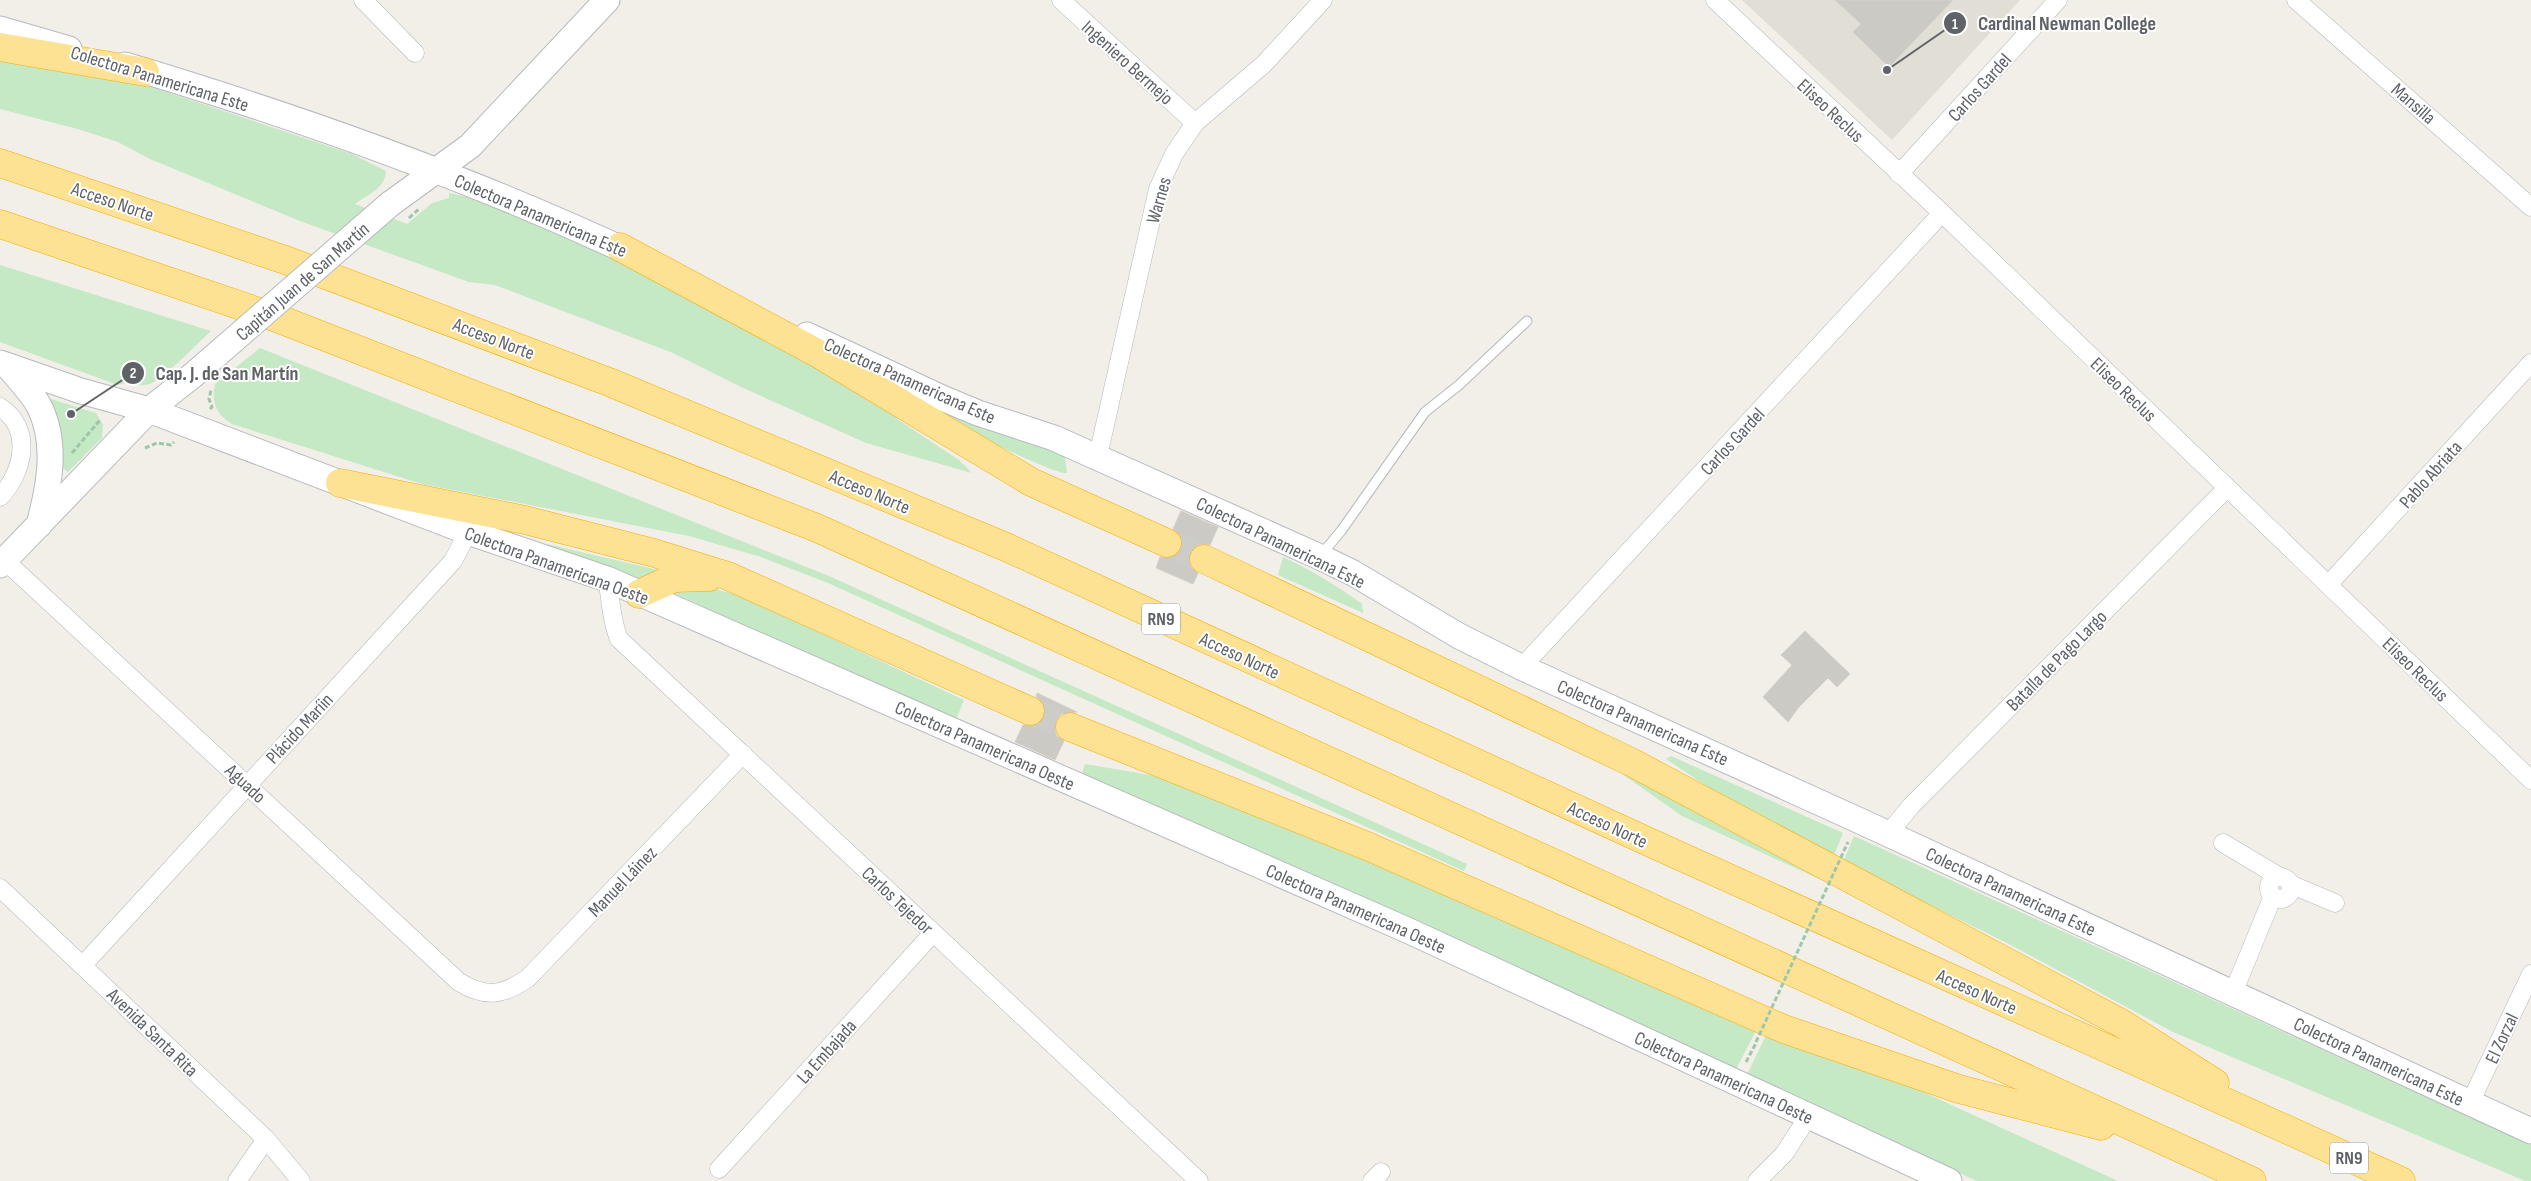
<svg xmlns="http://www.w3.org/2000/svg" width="2531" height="1181" viewBox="0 0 2531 1181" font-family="'Sofia Sans Condensed',sans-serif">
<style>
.education{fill:#e1ded6}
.green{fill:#c5e8c5}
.building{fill:#cccac5;stroke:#d6d1c6}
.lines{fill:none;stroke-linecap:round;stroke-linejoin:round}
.highway-tunnel{stroke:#ccccc8;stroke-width:28;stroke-dasharray:28 14;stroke-linecap:butt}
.lane-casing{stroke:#b5b8bc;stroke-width:11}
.street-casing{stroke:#b5b8bc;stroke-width:19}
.secondary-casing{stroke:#b6babf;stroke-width:27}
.highway-casing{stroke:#f9ab00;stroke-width:29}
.path{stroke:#9cc7a9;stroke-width:3;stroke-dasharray:5 2.5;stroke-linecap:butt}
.lane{stroke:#fff;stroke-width:9}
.street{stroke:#fff;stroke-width:18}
.secondary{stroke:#fff;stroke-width:25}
.highway{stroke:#fde293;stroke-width:28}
.secondary-bridge-casing{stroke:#b6babf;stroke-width:27;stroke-linecap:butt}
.path-bridge{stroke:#9cc7a9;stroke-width:3;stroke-dasharray:5 2.5;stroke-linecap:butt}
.secondary-bridge{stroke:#fff;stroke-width:25}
.labels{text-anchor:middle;stroke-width:4;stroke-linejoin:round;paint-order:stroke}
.shield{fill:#fff;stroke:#8f9295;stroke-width:1}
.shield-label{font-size:18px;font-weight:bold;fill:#5f6368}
.street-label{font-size:19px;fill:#5f6368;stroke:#fff}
.leader{fill:none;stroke:#5f6368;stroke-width:2}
.callout-dot{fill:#5f6368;stroke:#fff;stroke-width:2}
.mark-label{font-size:15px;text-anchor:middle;font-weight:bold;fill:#fff}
.callout-label{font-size:20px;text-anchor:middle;font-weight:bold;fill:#5f6368;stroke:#fff;stroke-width:4;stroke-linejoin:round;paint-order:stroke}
</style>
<rect width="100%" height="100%" fill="#f1efe8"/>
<!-- education -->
<polygon class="education" points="1742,0 2020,0 1892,140"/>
<!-- green -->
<g class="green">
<path d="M 0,59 L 149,86 L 352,154 L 386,171 C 385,189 368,194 355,204 L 407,224 L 432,203 L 449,198 L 449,193 C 530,208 606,253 677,292 C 750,332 822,371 894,410 L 897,419 L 959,460 L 972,473 L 866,443 L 741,387 L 673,353 L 495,285 L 469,282 L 300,221 L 150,159 L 118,142 L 78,129 L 0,109 Z"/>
<path d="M 0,265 L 211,331 C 198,343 165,377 152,383 C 139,389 128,380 118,385 L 0,342 Z"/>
<path d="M 260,348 L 829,576 L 1467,864 L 1464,871 L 828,583 L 761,557 L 689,536 L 422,484 L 232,424 C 216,414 211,403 215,384 Z"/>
<polygon points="51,399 96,413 103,425 102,438 68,472 60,466 48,404"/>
<path d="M 932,406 L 1064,451 L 1067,473 C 1054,475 950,422 930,412 Z"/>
<polygon points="547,544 662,571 636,582 548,551"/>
<path d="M 1283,557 C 1311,570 1336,585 1362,604 L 1363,613 L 1278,575 Z"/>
<polygon points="696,584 741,596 964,700 955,722 667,590"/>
<polygon points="1671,756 1843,833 1832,860 1714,791 1666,759"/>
<polygon points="1085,764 1156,776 1263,815 1759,1025 1735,1071 1081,777"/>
<polygon points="1608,764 1898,915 1682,816"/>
<polygon points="1854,836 2531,1145 2531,1181 2525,1181 2173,1032 2007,943 1843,862"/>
<polygon points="1768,1031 1923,1092 2118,1181 1977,1181 1746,1077"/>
</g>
<!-- building -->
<g class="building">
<polygon points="1835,0 1953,0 1889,67 1853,32 1861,24"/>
<polygon points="1181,511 1218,527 1210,545 1202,544 1196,546 1190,553 1189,561 1191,567 1198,573 1193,584 1156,568 1160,557 1169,558 1176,556 1181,550 1182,541 1179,534 1173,529"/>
<polygon points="1805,631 1850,674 1837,687 1828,678 1799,707 1788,722 1763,697 1792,665 1781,655"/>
<polygon points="1037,693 1077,712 1061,714 1056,721 1055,730 1057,736 1064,741 1055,760 1015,742 1023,725 1032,726 1039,724 1044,718 1045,709 1042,701 1036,697"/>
</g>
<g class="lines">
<!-- highway-tunnel -->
<g class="highway-tunnel">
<polyline points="1167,543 1204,559"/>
<polyline points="1030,711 1070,727"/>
</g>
<defs>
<polyline id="lane" points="1321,555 1341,531 1425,412 1459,385 1527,321"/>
<g id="street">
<polyline points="363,0 415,53"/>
<polyline points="1061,0 1195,123"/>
<polyline points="1715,0 1942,213 2531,780"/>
<polyline points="2296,0 2531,207"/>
<polyline points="1899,174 2058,0"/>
<path d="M 0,407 C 33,428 24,472 0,497"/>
<polyline points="1098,456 1158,189 1174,154 1195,123 1264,64 1323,0"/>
<path d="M 0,556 L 459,982 C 486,998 502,996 528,978 L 743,754"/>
<path d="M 607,579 C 611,599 611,621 619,639 L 1199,1181"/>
<polyline points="2328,585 2531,363"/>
<polyline points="1522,667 1942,213"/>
<polyline points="1888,834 1911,806 2227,488"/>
<polyline points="2223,843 2280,877"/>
<circle cx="2280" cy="888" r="11"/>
<polyline points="2290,884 2335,903"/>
<polyline points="0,888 266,1139 301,1181"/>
<polyline points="83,965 453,561 468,532"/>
<polyline points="2233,993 2273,896"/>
<polyline points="2470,1103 2531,974"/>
<polyline points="719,1169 933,933"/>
<polyline points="237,1181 266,1139"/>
<polyline points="1372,1181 1381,1172"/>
<polyline points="1757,1181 1784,1154 1808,1117"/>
</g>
<g id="secondary">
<polyline points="0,29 69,49"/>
<path d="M 125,65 C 299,117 473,179 637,256"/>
<polyline points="390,204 470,146 607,0"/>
<polyline points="807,335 942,398 978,413 1054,438 1320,557 1353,573 1459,636 1523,668 1858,820 2531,1131"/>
<polyline points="0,363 81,391 149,410 468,532 607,579 1407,930 1949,1181"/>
<path d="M 8,366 C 18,379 32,392 39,406 C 58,443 49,487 39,525"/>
<polyline points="0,565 149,410 192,376"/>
</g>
<g id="highway">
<polyline points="0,47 145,72"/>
<polyline points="0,163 291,262 609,382 1006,547 1651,843 2401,1181"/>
<polyline points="0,224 274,317 817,528 2252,1181"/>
<polyline points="620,247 819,354 1031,482 1167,543"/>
<polyline points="340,483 525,520 654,553 728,576 1030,711"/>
<polyline points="1204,559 1631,762 2121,1023 2215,1083"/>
<polyline points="639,594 674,578 709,577"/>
<polyline points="1070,727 1367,846 1784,1029 1959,1089 2101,1126"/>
</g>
</defs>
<!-- lane casing -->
<use href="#lane" class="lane-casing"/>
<!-- street casing -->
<use href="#street" class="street-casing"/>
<!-- secondary casing -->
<use href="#secondary" class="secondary-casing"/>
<!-- highway casing -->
<use href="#highway" class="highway-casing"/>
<!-- path -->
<g class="path">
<polyline points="210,409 212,407 209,399 211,390"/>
<polyline points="145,448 157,443 171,445 174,442"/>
<polyline points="72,453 100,420"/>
<polyline points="1746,1062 1756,1043"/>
</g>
<!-- lane -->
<use href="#lane" class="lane"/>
<!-- street -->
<use href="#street" class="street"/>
<!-- secondary -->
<use href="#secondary" class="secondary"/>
<!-- highway -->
<use href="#highway" class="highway"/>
<defs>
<polyline id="secondary-bridge" points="192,376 390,204"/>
</defs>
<!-- secondary-bridge casing -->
<use href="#secondary-bridge" class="secondary-bridge-casing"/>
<!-- path-bridge -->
<g class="path-bridge">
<polyline points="409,218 420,208"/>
<polyline points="1756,1042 1848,842"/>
</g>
<!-- secondary-bridge -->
<use href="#secondary-bridge" class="secondary-bridge"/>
</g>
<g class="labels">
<!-- shield labels -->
<g class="shield">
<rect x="1142" y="603.5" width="38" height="31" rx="4"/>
<rect x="2330" y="1142.5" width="38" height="31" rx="4"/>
</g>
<g class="shield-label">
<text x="1161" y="625">RN9</text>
<text x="2349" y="1164">RN9</text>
</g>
<!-- street labels -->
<g class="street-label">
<text transform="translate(1128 62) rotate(42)" y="7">Ingeniero Bermejo</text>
<text transform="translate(160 78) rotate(17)" y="7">Colectora Panamericana Este</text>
<text transform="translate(1979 87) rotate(-48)" y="7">Carlos Gardel</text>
<text transform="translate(2414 103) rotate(41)" y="7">Mansilla</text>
<text transform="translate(1831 110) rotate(43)" y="7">Eliseo Reclus</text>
<text transform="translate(1158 200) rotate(-74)" y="7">Warnes</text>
<text transform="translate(113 201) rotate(19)" y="7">Acceso Norte</text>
<text transform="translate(541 215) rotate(23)" y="7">Colectora Panamericana Este</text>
<text transform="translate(302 281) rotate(-41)" y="7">Capitán Juan de San Martín</text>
<text transform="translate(494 338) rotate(21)" y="7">Acceso Norte</text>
<text transform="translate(910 380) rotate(24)" y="7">Colectora Panamericana Este</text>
<text transform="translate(2124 389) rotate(44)" y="7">Eliseo Reclus</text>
<text transform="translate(1732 441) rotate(-47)" y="7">Carlos Gardel</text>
<text transform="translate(2430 474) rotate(-48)" y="7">Pablo Abriata</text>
<text transform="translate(870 491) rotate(23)" y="7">Acceso Norte</text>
<text transform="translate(1281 542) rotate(26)" y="7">Colectora Panamericana Este</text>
<text transform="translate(557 565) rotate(20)" y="7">Colectora Panamericana Oeste</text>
<text transform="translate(1240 655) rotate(25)" y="7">Acceso Norte</text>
<text transform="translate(2056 660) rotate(-45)" y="7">Batalla de Pago Largo</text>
<text transform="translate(2416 669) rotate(44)" y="7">Eliseo Reclus</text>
<text transform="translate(1643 722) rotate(24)" y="7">Colectora Panamericana Este</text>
<text transform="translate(299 728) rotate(-47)" y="7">Plácido Maríin</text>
<text transform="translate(985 745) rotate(24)" y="7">Colectora Panamericana Oeste</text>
<text transform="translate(246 783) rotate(43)" y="7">Aguado</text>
<text transform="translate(1608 824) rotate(25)" y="7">Acceso Norte</text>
<text transform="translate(622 881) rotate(-46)" y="7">Manuel Láinez</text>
<text transform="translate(2011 891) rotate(25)" y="7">Colectora Panamericana Este</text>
<text transform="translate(898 900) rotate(43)" y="7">Carlos Tejedor</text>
<text transform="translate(1356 908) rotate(24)" y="7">Colectora Panamericana Oeste</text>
<text transform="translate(1977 991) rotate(24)" y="7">Acceso Norte</text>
<text transform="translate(153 1032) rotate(44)" y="7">Avenida Santa Rita</text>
<text transform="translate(2501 1038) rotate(-65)" y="7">El Zorzal</text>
<text transform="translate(826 1051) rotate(-48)" y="7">La Embajada</text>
<text transform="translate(2379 1061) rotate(25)" y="7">Colectora Panamericana Este</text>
<text transform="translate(1724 1077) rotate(25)" y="7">Colectora Panamericana Oeste</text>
</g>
</g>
<!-- callouts -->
<path class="leader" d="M1887 70L1955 23M71 414L133 373"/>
<g class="callout-dot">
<circle cx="1887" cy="70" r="5"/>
<circle cx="71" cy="414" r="5"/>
<circle cx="1955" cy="23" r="12"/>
<circle cx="133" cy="373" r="12"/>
</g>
<g class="mark-label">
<text x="1955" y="29">1</text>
<text x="133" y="378">2</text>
</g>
<g class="callout-label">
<text x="2067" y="30">Cardinal Newman College</text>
<text x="227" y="380">Cap. J. de San Martín</text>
</g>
</svg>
